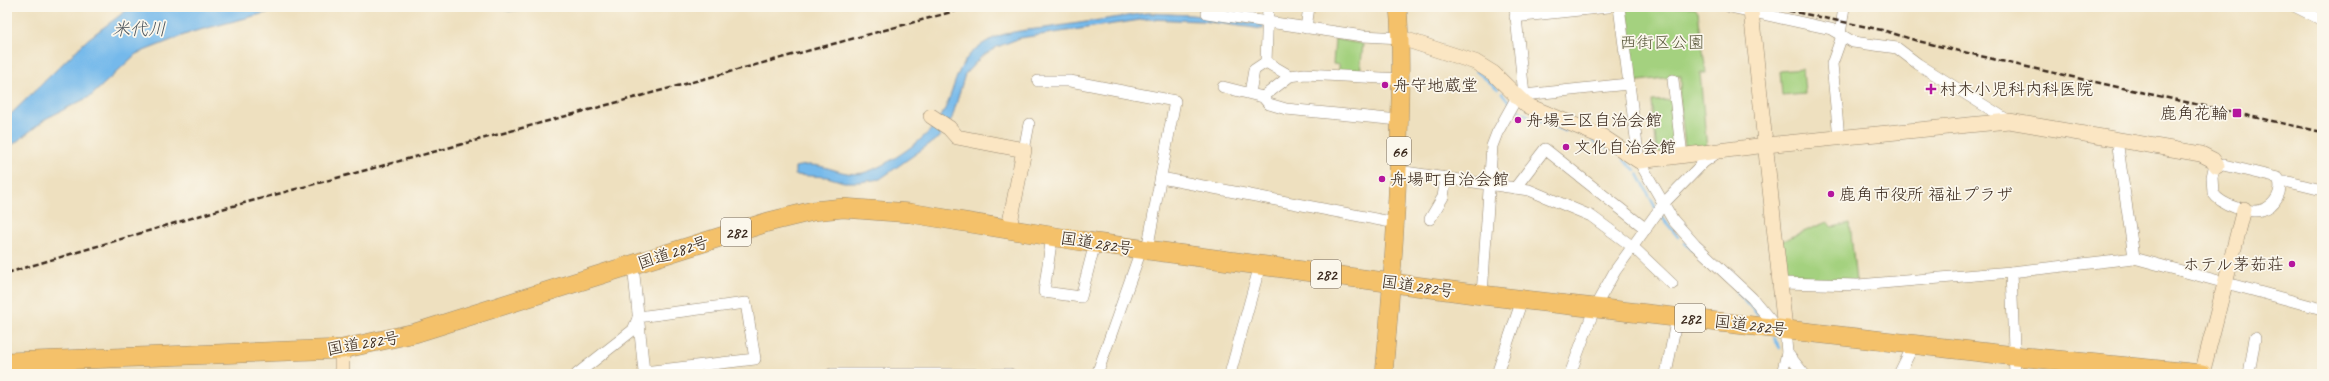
<svg xmlns="http://www.w3.org/2000/svg" width="2329" height="381" viewBox="0 0 2329 381" font-family="Caveat,'Klee One',sans-serif">
<style>
.green{fill:#a4d17f;stroke:#707e4e}
.water{fill:#75b9eb;stroke:#587284}
.lines{fill:none;stroke-linecap:round;stroke-linejoin:round}
.stream{stroke:#75b9eb;stroke-width:2.5}
.street-casing{stroke:#94856e;stroke-width:12}
.secondary-casing{stroke:#94856e;stroke-width:16}
.primary-casing{stroke:#94856e;stroke-width:18}
.highway-casing{stroke:#94856e;stroke-width:20}
.street{stroke:#fff;stroke-width:11}
.secondary{stroke:#fbe6c3;stroke-width:15}
.primary{stroke:#f4c16a;stroke-width:17}
.highway{stroke:#f4c16a;stroke-width:19}
.rail{stroke:#3b2a1e;stroke-width:2.5;stroke-dasharray:6 3;stroke-linecap:butt}
.poi-dot{fill:#b5179e;stroke:#fbf7ec;stroke-width:1.5}
.labels{text-anchor:middle;stroke-width:3.5;stroke-linejoin:round;paint-order:stroke}
.shield{fill:#fbf7ec;stroke:#75685c;stroke-width:1}
.shield-label{font-size:16px;font-weight:bold;fill:#3b2a1e}
.park-label{font-size:17px;fill:#555436;stroke:#fbf7ec}
.poi-label{font-size:17px;fill:#3b2a1e;stroke:#fbf7ec;text-anchor:start}
.street-label{font-size:17px;fill:#3b2a1e;stroke:#fbf7ec}
.water-label{font-size:18px;font-style:italic;fill:#4c555c;stroke:#fbf7ec}
</style>
<rect width="100%" height="100%" fill="#fbf7ec"/>
<filter id="ink" filterUnits="userSpaceOnUse"><feTurbulence type="fractalNoise" baseFrequency=".025" numOctaves="2"/><feDisplacementMap in="SourceGraphic" scale="8" xChannelSelector="R" yChannelSelector="G"/><feConvolveMatrix kernelMatrix="1 2 1 2 8 2 1 2 1" color-interpolation-filters="sRGB"/></filter>
<filter id="wash" filterUnits="userSpaceOnUse"><feTurbulence type="fractalNoise" baseFrequency=".012" numOctaves="4" result="noise"/><feDisplacementMap in="SourceGraphic" scale="16" xChannelSelector="R" yChannelSelector="G"/><feGaussianBlur stdDeviation="0.9" result="paint"/><feColorMatrix in="noise" values="0 0 0 0 0 0 0 0 0 0 0 0 0 0 0 0 0 1.4 0 .05"/><feComposite in="paint" operator="in"/></filter>
<g filter="url(#wash)">
<rect width="100%" height="100%" fill="#eee0bf"/>
<!-- green -->
<g class="green">
<polygon points="1622,7 1694,7 1698,12 1706,73 1700,73 1707,149 1691,152 1685,147 1679,90 1681,86 1681,76 1631,82"/>
<polygon points="1335,39 1363,44 1360,74 1339,72 1339,65 1333,64"/>
<polygon points="1803,69 1805,94 1782,96 1780,71"/>
<polygon points="1672,100 1677,145 1672,152 1657,154 1652,101"/>
<polygon points="1827,222 1833,227 1850,223 1856,282 1787,280 1782,241"/>
</g>
<!-- water -->
<g class="water">
<polygon points="131,7 289,7 192,32 136,54 91,96 47,118 7,149 7,115 11,114 88,39"/>
<polygon points="494,7 538,7 509,11"/>
<path d="M 1147,13 L 1192,15 L 1264,24 L 1263,29 L 1202,21 L 1147,19 L 1020,38 L 997,47 L 981,57 L 965,74 L 952,118 L 938,138 L 880,179 L 860,182 L 844,182 L 827,177 L 795,175 L 795,167 C 799,166 805,165 810,165 C 828,165 844,177 863,173 C 886,167 932,136 942,115 C 959,82 954,56 994,38 C 1009,31 1029,30 1045,28 C 1079,23 1113,18 1147,13 Z"/>
</g>
<g class="lines">
<!-- stream -->
<g class="stream">
<polyline points="1370,42 1389,44"/>
<polyline points="1476,71 1498,89"/>
<polyline points="1502,93 1510,103"/>
<polyline points="1515,108 1532,118"/>
<polyline points="1536,120 1547,124"/>
<polyline points="1552,126 1565,131"/>
<polyline points="1593,141 1606,148"/>
<polyline points="1624,160 1635,170"/>
<polyline points="1638,174 1656,209"/>
<polyline points="1661,216 1678,237"/>
<polyline points="1685,243 1692,249"/>
<polyline points="1737,292 1757,314"/>
<polyline points="1774,338 1780,348"/>
</g>
</g>
</g>
<g filter="url(#ink)">
<g class="lines">
<defs>
<g id="street">
<polyline points="1268,7 1266,62 1290,76"/>
<polyline points="1619,7 1639,161 1673,220 1695,245 1752,298 1777,328"/>
<polyline points="1730,7 1831,29 1853,42 1897,48 1918,64 2009,121"/>
<polyline points="2296,7 2322,20"/>
<polyline points="1207,13 1363,36 1401,38"/>
<polyline points="1515,17 1608,7"/>
<polyline points="1306,28 1309,7"/>
<polyline points="1840,35 1844,7"/>
<polyline points="1673,80 1682,156"/>
<polyline points="1038,81 1070,81 1175,101 1147,250"/>
<polyline points="1223,87 1263,97 1269,104 1286,109 1399,120"/>
<polyline points="1250,93 1254,70 1266,62"/>
<polyline points="1524,95 1628,84"/>
<polyline points="1263,97 1290,76 1305,74 1401,79"/>
<polyline points="1839,138 1832,64 1842,36"/>
<path d="M 2117,139 C 2122,179 2129,218 2134,258"/>
<polyline points="1024,150 1029,124"/>
<path d="M 2224,165 L 2278,178 C 2284,191 2275,206 2262,210 C 2248,214 2221,205 2213,193 L 2212,177 L 2214,168 Z"/>
<polyline points="1398,171 1529,190 1591,216 1633,247 1672,284"/>
<polyline points="1161,178 1396,223"/>
<polyline points="2280,182 2289,182 2322,190"/>
<polyline points="1515,188 1545,149 1646,229"/>
<polyline points="1430,219 1443,197 1446,177"/>
<polyline points="1052,236 1044,292 1081,297 1095,243"/>
<polyline points="633,265 644,372 755,359 746,303 638,317"/>
<polyline points="2011,272 2015,374"/>
<polyline points="1782,283 1858,285 2011,272 2134,258 2322,309"/>
<polyline points="1482,295 1492,146 1497,133 1517,97 1524,95 1515,7"/>
<polyline points="1787,353 1804,374"/>
<polyline points="577,374 633,330 638,318"/>
<polyline points="831,374 1010,374"/>
<polyline points="1097,374 1141,250"/>
<polyline points="1230,374 1260,265"/>
<polyline points="1497,374 1522,300"/>
<polyline points="1570,374 1595,307 1615,271 1664,203 1704,162 1718,152"/>
<polyline points="1666,374 1677,317"/>
<polyline points="1782,374 1787,353 1785,329"/>
<polyline points="1899,374 1914,344"/>
<polyline points="2249,374 2255,338"/>
</g>
<g id="secondary">
<polyline points="1751,11 1785,329"/>
<polyline points="1401,38 1475,62 1493,73 1526,105 1603,137 1639,161 1766,145 2009,121 2201,154 2213,160 2217,166"/>
<polyline points="931,116 949,128 957,137 1024,150 1009,228"/>
<polyline points="342,349 342,374"/>
<polyline points="2202,374 2244,209"/>
</g>
<path id="primary" d="M 1384,374 C 1391,296 1397,219 1399,141 C 1400,96 1402,52 1398,7"/>
<polyline id="highway" points="7,362 342,349 415,333 768,222 813,211 843,208 910,213 1081,241 1482,295 2015,356 2202,374"/>
</defs>
<!-- street casing -->
<use href="#street" class="street-casing"/>
<!-- secondary casing -->
<use href="#secondary" class="secondary-casing"/>
<!-- primary casing -->
<use href="#primary" class="primary-casing"/>
<!-- highway casing -->
<use href="#highway" class="highway-casing"/>
<!-- street -->
<use href="#street" class="street"/>
<!-- secondary -->
<use href="#secondary" class="secondary"/>
<!-- primary -->
<use href="#primary" class="primary"/>
<!-- highway -->
<use href="#highway" class="highway"/>
<!-- rail -->
<g class="rail">
<polyline points="1771,7 1882,30 1918,41 2018,65 2322,132"/>
<polyline points="7,273 222,209 970,7"/>
</g>
</g>
</g>
<!-- markers -->
<g class="poi-dot">
<circle cx="1385" cy="85" r="4"/>
<path d="M1929 83h4v4h4v4h-4v4h-4v-4h-4v-4h4z"/>
<rect x="2232" y="108" width="10" height="10" rx="2"/>
<circle cx="1518" cy="120" r="4"/>
<circle cx="1566" cy="147" r="4"/>
<circle cx="1382" cy="179" r="4"/>
<circle cx="1831" cy="194" r="4"/>
<circle cx="2292" cy="264" r="4"/>
</g>
<g class="labels">
<!-- shield labels -->
<g class="shield">
<rect x="1387" y="137" width="24" height="28" rx="3"/>
<rect x="721" y="218" width="30" height="28" rx="3"/>
<rect x="1311" y="260" width="30" height="28" rx="3"/>
<rect x="1675" y="304" width="30" height="28" rx="3"/>
</g>
<g class="shield-label">
<text x="1399" y="157">66</text>
<text x="736" y="238">282</text>
<text x="1326" y="280">282</text>
<text x="1690" y="324">282</text>
</g>
<!-- park labels -->
<g class="park-label">
<text x="1662" y="48">西街区公園</text>
</g>
<!-- poi labels -->
<g class="poi-label">
<text x="1393" y="91">舟守地蔵堂</text>
<text x="1940" y="95">村木小児科内科医院</text>
<text x="2228" y="119" text-anchor="end">鹿角花輪</text>
<text x="1526" y="126">舟場三区自治会館</text>
<text x="1574" y="153">文化自治会館</text>
<text x="1390" y="185">舟場町自治会館</text>
<text x="1839" y="200">鹿角市役所 福祉プラザ</text>
<text x="2284" y="270" text-anchor="end">ホテル茅茹荘</text>
</g>
<!-- street labels -->
<g class="street-label">
<text transform="translate(1097 243) rotate(9)" y="6">国道282号</text>
<text transform="translate(673 252) rotate(-18)" y="6">国道282号</text>
<text transform="translate(1418 286) rotate(8)" y="6">国道282号</text>
<text transform="translate(1751 325) rotate(7)" y="6">国道282号</text>
<text transform="translate(363 343) rotate(-10)" y="6">国道282号</text>
</g>
<!-- water labels -->
<g class="water-label">
<text x="139" y="35">米代川</text>
</g>
</g>
<!-- margin -->
<rect width="2329" height="381" fill="none" stroke="#fbf7ec" stroke-width="24"/>
</svg>
